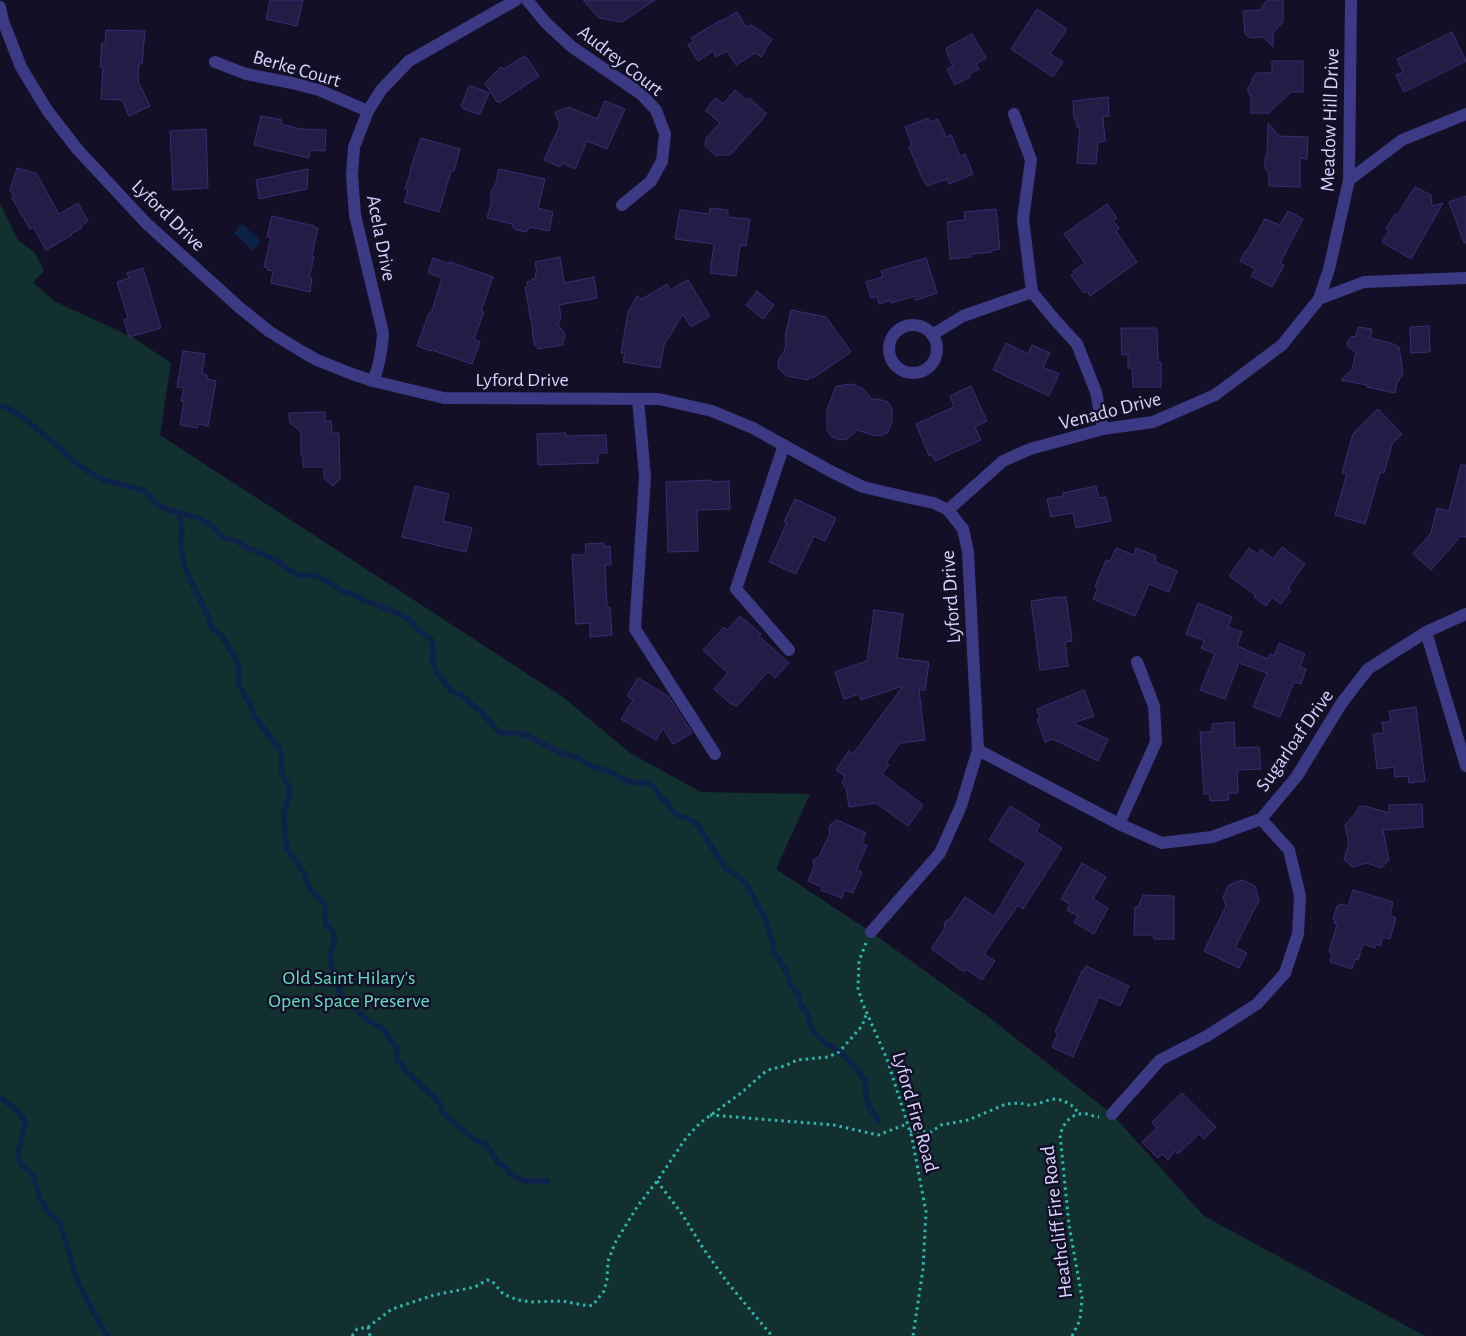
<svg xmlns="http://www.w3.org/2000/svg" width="1466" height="1336" viewBox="0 0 1466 1336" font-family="'Alegreya Sans',sans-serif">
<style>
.green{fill:#12302f}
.water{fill:#0c2248}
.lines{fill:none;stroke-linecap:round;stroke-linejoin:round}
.stream{stroke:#0c2248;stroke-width:5.5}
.building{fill:#241b47;stroke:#3b2d73}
.path{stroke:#2fb8b0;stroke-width:3;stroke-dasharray:2.5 4;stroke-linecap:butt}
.minor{stroke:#3d3a85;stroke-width:12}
.labels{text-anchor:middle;stroke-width:5;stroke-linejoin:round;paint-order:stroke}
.street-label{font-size:20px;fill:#d9d4ff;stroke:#130f26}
.park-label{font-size:20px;fill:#5fe0c0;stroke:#130f26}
</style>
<rect width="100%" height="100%" fill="#130f26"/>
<!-- green -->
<polygon class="green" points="0,203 18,240 35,253 44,271 33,282 54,301 134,338 171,363 160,435 563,697 630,753 701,792 810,794 776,869 871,932 990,1018 1112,1114 1204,1216 1425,1336 0,1336"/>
<!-- water -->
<polygon class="water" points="242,224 261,241 253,251 234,233"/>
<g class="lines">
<!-- stream -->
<g class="stream">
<path d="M 0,405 L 9,409 L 23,417 L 62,450 L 71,459 L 87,471 L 104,480 L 145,491 L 154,502 L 169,510 L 198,518 L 214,527 L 221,536 L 236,541 L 246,547 L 278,561 L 288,569 L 301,576 L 312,575 L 322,578 L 342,591 L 354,594 L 364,601 L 372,603 L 401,615 L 410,620 L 416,628 L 432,640 L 433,663 L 437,673 L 451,691 L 461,695 L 482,713 L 499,732 L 509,734 L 517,733 L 526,735 L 563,754 L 577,757 L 590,766 L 608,771 L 629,782 L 649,783 L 655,788 L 659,796 L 668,803 L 672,810 L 677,815 L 688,819 L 698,825 L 725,868 L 735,874 L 747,885 L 765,919 L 772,940 L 774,952 L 787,973 L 790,983 L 799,996 L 800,1004 L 808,1014 L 808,1021 L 815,1033 L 826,1044 L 833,1047 L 850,1061 L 866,1082 C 864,1098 869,1109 879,1121"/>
<polyline points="179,513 182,529 181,542 183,561 188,575 208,616 211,627 221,635 236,659 239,670 239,685 250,704 254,716 279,748 282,759 281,771 289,787 289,795 284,812 284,823 287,849 303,871 310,889 326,905 325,916 326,925 334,932 334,942 331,953 331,964 336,983 343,997 367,1020 382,1028 397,1048 397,1059 405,1070 438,1101 443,1113 476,1141 486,1144 498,1163 506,1167 510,1174 524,1181 547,1181"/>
<polyline points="0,1097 19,1112 25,1122 18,1154 21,1164 29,1171 34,1178 40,1198 49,1213 60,1223 77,1279 91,1308 107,1336"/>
</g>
</g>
<!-- building -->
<g class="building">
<polygon points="270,0 303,0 297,26 266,19"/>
<polygon points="583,0 655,0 622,22 599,18"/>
<polygon points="1267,0 1283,0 1283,22 1273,33 1273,47 1263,37 1251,38 1245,34 1243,11 1260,10"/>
<polygon points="1037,9 1067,29 1050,54 1063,62 1053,77 1011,49"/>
<polygon points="737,12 746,27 751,25 772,39 761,57 755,53 736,65 727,51 716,57 713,51 698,61 688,45 694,41 691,38 719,21 721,21"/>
<polygon points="106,30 145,31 142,64 139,64 138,81 150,106 129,116 122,100 101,99 103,67 100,67 102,43 105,43"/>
<polygon points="1452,32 1466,61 1404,92 1396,75 1403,72 1397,59"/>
<polygon points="972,34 986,58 976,64 979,69 969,74 970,77 955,85 947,69 953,66 947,54 948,53 946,48"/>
<polygon points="524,56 526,58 527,58 539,76 499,103 498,101 497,102 485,83 501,67 504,69"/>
<polygon points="1272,61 1303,61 1303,92 1291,92 1269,113 1251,113 1251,96 1248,93 1248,87 1252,83 1252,78 1256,73 1272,73"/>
<polygon points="469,86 471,87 472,86 489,93 480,114 477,113 477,114 462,108 463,107 461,106"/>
<polygon points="735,90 746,100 749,98 767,114 730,155 715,155 705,146 706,138 720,123 705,110 716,98 723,104"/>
<polygon points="1108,97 1109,116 1103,117 1105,141 1098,142 1096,164 1077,163 1080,127 1077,127 1076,119 1074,119 1073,101"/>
<polygon points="605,101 625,109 607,149 587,141 575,169 562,163 560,167 544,160 560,125 555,112 569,107 597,119"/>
<polygon points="261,116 282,120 281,124 300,129 326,130 325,151 310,150 309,158 254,145"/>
<polygon points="928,118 930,122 938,119 946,137 951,135 960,156 965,154 973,174 949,184 947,179 927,186 925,182 924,182 909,147 912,145 905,127"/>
<polygon points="1268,123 1279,136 1308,137 1307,159 1300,158 1300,187 1269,186 1269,173 1265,168 1265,158 1267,156"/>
<polygon points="206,129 208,188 173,190 170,131"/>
<polygon points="421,138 460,149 454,171 451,171 439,212 404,202 408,190 405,189 411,170 410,170"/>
<polygon points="17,168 36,173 59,214 78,203 88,221 81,226 82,228 71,234 72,235 46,250 33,227 30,229 12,198 14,197 10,190"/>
<polygon points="308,169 307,189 259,199 256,180"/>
<polygon points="499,169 545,179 538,208 553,212 549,231 530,227 526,232 514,229 512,224 487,218 491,204 491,192 496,183"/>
<polygon points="1415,187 1431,195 1432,206 1443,203 1411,259 1382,242 1389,231 1386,229 1395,214 1397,215"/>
<polygon points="1466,196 1466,243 1464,243 1449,202"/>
<polygon points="1107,204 1117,218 1113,221 1119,228 1116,231 1137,262 1090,296 1087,291 1084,293 1071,275 1074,273 1073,271 1085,263 1064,234"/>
<polygon points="710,208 728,210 728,217 750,219 746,246 740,245 736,276 710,273 714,244 675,239 680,210 709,214"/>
<polygon points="996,209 1000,249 992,250 992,252 971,254 971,257 950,259 947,222 965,220 964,212"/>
<polygon points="1288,211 1303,219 1280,263 1284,265 1272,287 1251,276 1255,269 1240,261 1245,252 1247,251 1265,219 1280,225"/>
<polygon points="272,216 314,226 313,227 318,228 312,256 314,257 309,278 312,278 310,292 271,283 273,271 267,270 268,268 264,267 271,237 267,237"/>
<polygon points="560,257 564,283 594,277 597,298 559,305 561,316 558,326 564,332 565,336 563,340 563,345 538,349 537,346 535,346 532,332 533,332 525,287 528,286 527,282 532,281 532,279 536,278 535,273 537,273 535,262"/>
<polygon points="433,258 450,264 450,262 493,277 481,311 484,312 474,339 480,342 472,364 432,350 431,351 417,346 429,313 431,314 442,278 428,273"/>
<polygon points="926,258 937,293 916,300 915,296 891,303 890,300 879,304 877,296 871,298 866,282 883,277 881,271"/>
<polygon points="143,268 161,328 129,337 124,320 128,318 117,282 129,278 127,273"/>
<polygon points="688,280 710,316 691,327 683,314 664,345 660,368 623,362 625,353 621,353 628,312 637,296 642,299 667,284 670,290"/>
<polygon points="757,291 774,305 763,319 746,305"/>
<polygon points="791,310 826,317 851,352 813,378 809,377 808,380 787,376 783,373 779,369 778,362 780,357 784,352 786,344 785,338"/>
<polygon points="1429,326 1430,352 1411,353 1410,327"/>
<polygon points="1358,327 1372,329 1370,338 1391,343 1399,347 1403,373 1401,377 1397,383 1395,393 1367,387 1367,385 1341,380 1352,370 1356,352 1348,347 1347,342 1351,337 1356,336"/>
<polygon points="1121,328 1157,328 1158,363 1161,362 1161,387 1133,387 1132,368 1128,368 1128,354 1122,355"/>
<polygon points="1006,343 1028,354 1032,345 1050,353 1043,367 1059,374 1049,396 993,370"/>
<polygon points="183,351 205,354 202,374 207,375 207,379 216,381 208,426 198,424 197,428 180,425 184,401 181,401 184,388 177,387"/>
<polygon points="852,384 862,388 872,399 878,399 888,402 892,409 892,421 888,432 881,436 872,435 857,430 847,439 839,440 831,436 827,430 827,410 836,386"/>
<polygon points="971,386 987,421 975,427 981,440 935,461 932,455 929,456 916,424 954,407 950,396"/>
<polygon points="1378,409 1402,434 1392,444 1384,473 1380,472 1365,524 1335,515 1347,474 1342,473 1353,434"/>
<polygon points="325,412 325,421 331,421 332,433 339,433 340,479 333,486 324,478 324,467 303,467 303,455 301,455 301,432 290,423 289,413"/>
<polygon points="566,433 566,436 606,435 607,453 598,453 598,463 538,465 537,434"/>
<polygon points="1461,465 1466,465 1466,537 1461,536 1431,570 1413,554 1431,533 1437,508 1449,511"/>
<polygon points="712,480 712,482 729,481 730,509 697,510 698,551 668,552 666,482"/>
<polygon points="415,486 449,494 443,521 472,528 466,552 402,537"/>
<polygon points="1096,486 1099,498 1106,497 1111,521 1076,528 1073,513 1051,517 1047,499 1063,496 1063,493"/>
<polygon points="795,499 836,518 825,541 814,536 796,574 769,562 787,523 784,522"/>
<polygon points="604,543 604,547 610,546 611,565 605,565 607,607 610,607 612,635 590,637 590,623 576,624 572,555 586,555 585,544"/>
<polygon points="1282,547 1305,564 1288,588 1291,590 1281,604 1272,597 1266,606 1254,597 1256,595 1229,576 1249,548 1258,554 1261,549 1273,559"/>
<polygon points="1116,548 1134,555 1136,548 1156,556 1155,562 1177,571 1169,592 1149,584 1135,616 1093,599 1098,588 1095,587 1106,560 1110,561"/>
<polygon points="1058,597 1059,598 1066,597 1072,641 1065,642 1068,666 1040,670 1031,601"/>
<polygon points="1198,603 1232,617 1228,627 1242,632 1237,646 1268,659 1270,654 1274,656 1279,643 1305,654 1300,667 1306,669 1301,684 1294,682 1280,717 1253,707 1267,673 1239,663 1225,699 1200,690 1215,654 1201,648 1205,641 1186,634"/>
<polygon points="874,610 903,614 897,658 929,662 925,690 919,690 925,740 900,743 886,762 889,765 882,774 923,805 908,826 876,803 849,807 846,788 842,783 845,776 836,770 849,751 853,754 903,686 861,700 859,694 844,699 835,672 867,661"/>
<polygon points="740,616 761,634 759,636 789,663 775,678 768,672 736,707 733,703 732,705 714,689 728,673 703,650 724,627 727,630"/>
<polygon points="638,678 668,696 692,733 673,744 663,728 656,740 621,719 633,700 627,696"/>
<polygon points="1084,690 1094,716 1073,723 1108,739 1098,761 1053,739 1045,742 1037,719 1040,718 1037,709"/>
<polygon points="1416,707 1425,781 1409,783 1408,776 1395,777 1394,767 1377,769 1373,734 1384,733 1382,722 1391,722 1389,711"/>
<polygon points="1234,722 1235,748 1259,747 1261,769 1237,770 1238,793 1228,793 1229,800 1210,801 1209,794 1204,794 1200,732 1212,732 1212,724"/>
<polygon points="1422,804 1423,827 1383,830 1389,860 1381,868 1367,863 1352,867 1344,859 1349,844 1345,825 1355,814 1360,806 1365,806 1389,813 1389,805"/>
<polygon points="1010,806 1040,825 1036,831 1062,848 1023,909 1018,905 984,954 995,961 982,980 966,969 964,972 931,949 944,930 945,922 951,918 965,897 994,916 1026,863 989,840"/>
<polygon points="837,820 866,833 862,843 867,846 856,870 862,872 853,893 845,890 842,898 821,890 822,887 808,881 814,867 813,860 819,857 830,833 829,828 831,824"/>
<polygon points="1082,863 1106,877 1093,899 1108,908 1094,934 1074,922 1078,916 1067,910 1070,904 1061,899"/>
<polygon points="1242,880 1255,886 1259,900 1235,947 1247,953 1239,968 1204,951 1226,906 1223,897 1229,885"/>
<polygon points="1353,890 1393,902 1390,916 1396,918 1390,939 1383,937 1380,946 1376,944 1375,948 1363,944 1358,960 1355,959 1352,969 1330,962 1332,953 1329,952 1337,924 1334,923 1335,920 1333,919 1337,906 1339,907 1340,904 1348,906"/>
<polygon points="1143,895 1174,896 1174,939 1154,939 1153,935 1134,935 1135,907 1138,907"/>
<polygon points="1086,966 1129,986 1120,1006 1099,997 1073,1057 1052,1047 1058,1033 1055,1032 1082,971 1083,972"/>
<polygon points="1182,1093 1216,1127 1204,1139 1199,1134 1178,1154 1175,1151 1168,1160 1162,1154 1158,1158 1142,1142 1157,1128 1152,1122"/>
</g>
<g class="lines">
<!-- path -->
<g class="path">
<polyline points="866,943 859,961 858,988 862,1002 887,1059 912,1138 926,1212 923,1269 913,1336"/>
<polyline points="710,1115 834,1125 878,1135 907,1124"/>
<polyline points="910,1131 931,1132 941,1125 968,1120 1006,1104 1019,1103 1029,1105 1037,1104 1052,1099 1062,1100 1071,1105 1080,1114"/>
<polyline points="657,1181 682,1214 703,1248 727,1282 772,1336"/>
<polyline points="368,1327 370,1336"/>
<polyline points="352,1336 357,1329 368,1327 392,1309 434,1295 475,1287 487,1280 492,1281 503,1294 518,1300 531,1302 562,1301 589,1306 593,1305 604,1291 607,1279 608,1261 615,1243 637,1207 657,1181 686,1138 700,1123 741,1093 765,1072 771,1069 785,1066 797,1060 828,1057 839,1052 862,1026 867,1012"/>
<path d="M 1072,1336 L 1080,1320 L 1082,1298 L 1069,1225 L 1060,1135 C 1064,1122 1072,1112 1087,1114 C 1091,1115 1095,1117 1099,1117"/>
</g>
<!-- minor -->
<g class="minor">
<polyline points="527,0 546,23 572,47 641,94 656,110 665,134 662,161 651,181 622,205"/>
<polyline points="0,7 3,21 21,67 47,110 78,150 146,223 240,308 270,332 301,351 317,360 352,374 373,381 444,398 659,399 712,411 753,428 832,472 863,487 910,498 934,503 948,510 963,529 968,552 978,750 961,806 940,853 871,932"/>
<polyline points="215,62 246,74 292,83 319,90 368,111"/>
<polyline points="1014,114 1031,160 1023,219 1032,292 1055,320 1077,344 1096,392 1103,429"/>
<polyline points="1349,180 1402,140 1466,114"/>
<polyline points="1319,299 1329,269 1349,180 1351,0"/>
<circle cx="913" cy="349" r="24"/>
<polyline points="932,335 963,316 1032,292"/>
<path d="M 373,381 C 380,365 382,350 383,333 L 355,215 L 352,175 L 354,147 L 368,111 L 381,90 L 409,61 L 516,0"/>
<polyline points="638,399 645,477 635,629 715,754"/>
<polyline points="784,445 736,589 789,650"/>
<polyline points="948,510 1003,461 1030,449 1103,429 1153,422 1215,395 1282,345 1319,299 1364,282 1466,278"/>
<polyline points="1426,632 1466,766"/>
<polyline points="978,750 1119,824 1162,843 1212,837 1261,819 1297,776 1341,704 1368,669 1426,632 1466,614"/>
<polyline points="1119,824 1156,742 1154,706 1137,662"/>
<polyline points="1112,1114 1160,1060 1207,1036 1257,1004 1285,973 1298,934 1300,896 1289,850 1261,819"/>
</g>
</g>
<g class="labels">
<!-- street labels -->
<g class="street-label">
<text transform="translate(621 60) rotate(38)" y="7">Audrey Court</text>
<text transform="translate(297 68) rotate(16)" y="7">Berke Court</text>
<text transform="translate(1329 120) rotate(-88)" y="7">Meadow Hill Drive</text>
<text transform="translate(169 215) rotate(44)" y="7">Lyford Drive</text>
<text transform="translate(382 238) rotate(79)" y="7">Acela Drive</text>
<text x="522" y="386">Lyford Drive</text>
<text transform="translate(1110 410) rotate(-14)" y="7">Venado Drive</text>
<text transform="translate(950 597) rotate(-94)" y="7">Lyford Drive</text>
<text transform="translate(1294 740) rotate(-55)" y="7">Sugarloaf Drive</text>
<text transform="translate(916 1112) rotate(74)" y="7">Lyford Fire Road</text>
<text transform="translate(1056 1222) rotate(-97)" y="7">Heathcliff Fire Road</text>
</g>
<!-- park labels -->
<g class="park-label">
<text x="349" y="984">Old Saint Hilary's<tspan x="349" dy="23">Open Space Preserve</tspan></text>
</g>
</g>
</svg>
